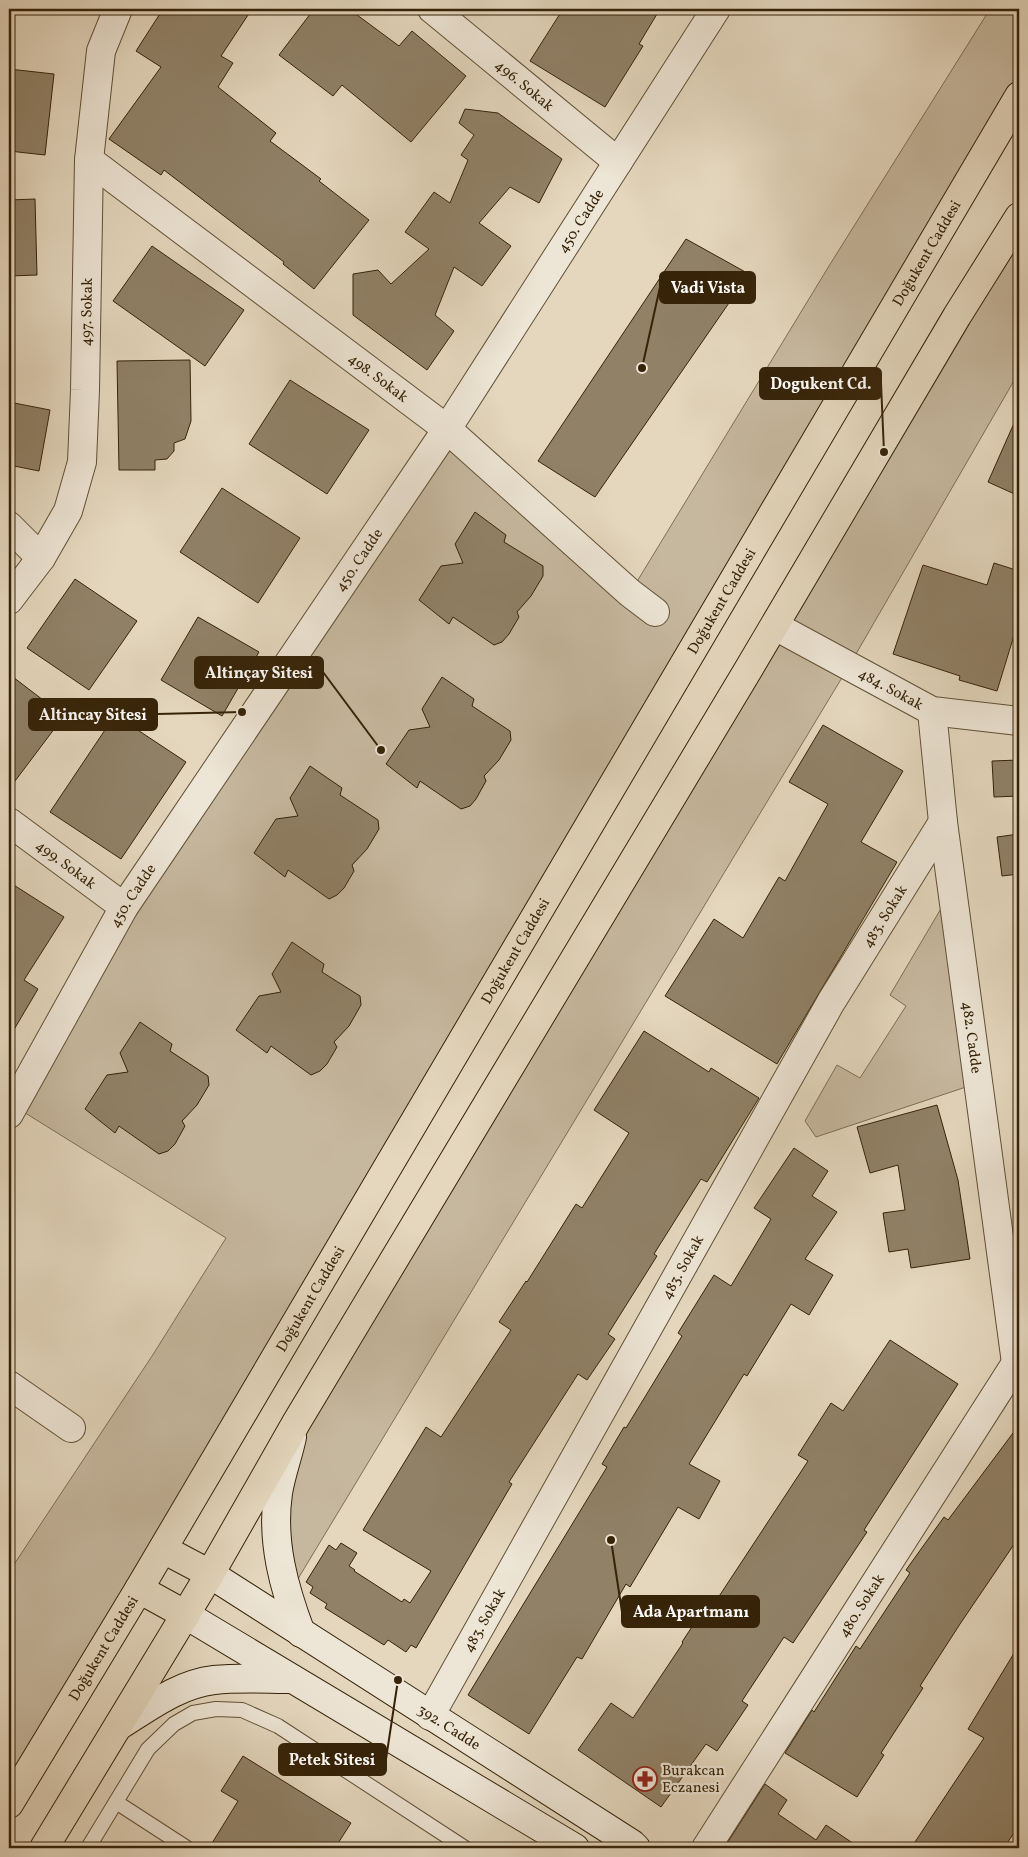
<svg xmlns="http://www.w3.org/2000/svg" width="1028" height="1857" viewBox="0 0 1028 1857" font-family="Vollkorn,serif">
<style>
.green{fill:#c6b89f;stroke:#7e6e54}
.building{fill:#908167;stroke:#362308}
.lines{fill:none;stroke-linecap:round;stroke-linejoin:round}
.service-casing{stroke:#625036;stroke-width:16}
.minor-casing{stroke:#625036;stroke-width:30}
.secondary-casing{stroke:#362308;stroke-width:30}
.primary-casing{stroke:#362308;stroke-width:30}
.service{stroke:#ede5d5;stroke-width:14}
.minor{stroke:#ede5d5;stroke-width:28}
.secondary{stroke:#ede5d5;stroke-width:28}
.primary{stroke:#e4d7be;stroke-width:28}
.labels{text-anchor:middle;stroke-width:4.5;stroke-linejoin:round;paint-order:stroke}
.street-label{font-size:15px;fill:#362308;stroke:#ede5d5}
.poi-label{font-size:15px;fill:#362308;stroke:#ede5d5;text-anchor:start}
.leader{fill:none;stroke:#362308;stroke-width:2}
.callout-dot{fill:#362308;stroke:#ede5d5;stroke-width:2}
.callout{fill:#362308;stroke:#362308;stroke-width:2}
.callout-label{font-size:16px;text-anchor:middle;font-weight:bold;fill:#fff}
</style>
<rect width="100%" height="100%" fill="#e4d7be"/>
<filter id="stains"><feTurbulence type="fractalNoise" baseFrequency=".004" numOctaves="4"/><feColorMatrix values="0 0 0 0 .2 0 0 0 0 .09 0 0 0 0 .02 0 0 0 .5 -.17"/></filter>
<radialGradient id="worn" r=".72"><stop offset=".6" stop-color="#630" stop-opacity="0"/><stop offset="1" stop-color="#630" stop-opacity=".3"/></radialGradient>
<!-- green -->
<g class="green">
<polygon points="990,9 1019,9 1019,96 9,1803 9,1572 154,1353 226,1238 14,1106 124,907 447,429 630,593 829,266"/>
<polygon points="1019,217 1019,372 849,666 287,1597 281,1575 296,1423"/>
<polygon points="949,895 969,1086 816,1137 805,1121 837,1065 860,1078 906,1006 890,995"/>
</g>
<!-- building -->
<g class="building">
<polygon points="163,9 252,9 221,56 233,63 218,87 276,133 270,141 321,179 319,181 369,220 314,289 283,264 284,262 164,170 161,175 109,139 161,67 136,51"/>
<polygon points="314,9 349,9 399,46 412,31 466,76 411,142 342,85 333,96 279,55"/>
<polygon points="563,9 660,9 639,44 643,46 605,107 530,61"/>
<polygon points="9,69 54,74 45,155 9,151"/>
<polygon points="465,109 498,113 562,159 539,203 510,187 479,223 511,246 482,286 454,267 435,315 454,331 427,370 353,315 353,274 378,270 391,284 429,249 405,232 434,192 450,203 468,160 461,155 474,135 459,123"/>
<polygon points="35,199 37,275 9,276 9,200"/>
<polygon points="686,239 749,274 595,497 538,461"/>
<polygon points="152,246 244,310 205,366 113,301"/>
<polygon points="190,360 191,421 185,439 174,443 174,451 167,459 155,460 155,470 119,470 117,361"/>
<polygon points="290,380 369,430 327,494 249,444"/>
<polygon points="9,402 50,410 39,471 9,465"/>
<polygon points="1019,412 1019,496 988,482"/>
<polygon points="222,488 300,538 258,603 180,552"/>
<polygon points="475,512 506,535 504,542 543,566 543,576 531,596 517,612 519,617 509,634 502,642 494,645 453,617 449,624 419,600 441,566 463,563 455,544"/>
<polygon points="994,563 1019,571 1019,619 997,691 959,680 960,676 893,654 923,565 987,585"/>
<polygon points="75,579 137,621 89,690 27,648"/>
<polygon points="198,617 259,652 222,716 161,680"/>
<polygon points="9,674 64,716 9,789"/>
<polygon points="442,677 474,699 472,706 510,731 511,740 499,760 484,776 486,781 476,799 470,806 461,809 420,781 417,788 386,764 409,730 430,727 422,709"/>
<polygon points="115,715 186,762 121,859 50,812"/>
<polygon points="823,725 903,771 861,842 897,862 777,1064 665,996 714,919 743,938 779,877 785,881 828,804 789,782"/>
<polygon points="1019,760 1019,796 994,797 992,761"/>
<polygon points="310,766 342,788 340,795 378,820 379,829 367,849 352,865 354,871 344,888 337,895 329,899 288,870 285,877 254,853 276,819 298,816 290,798"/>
<polygon points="1019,834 1019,874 1002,876 997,837"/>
<polygon points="9,882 64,917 24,980 38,989 9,1038"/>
<polygon points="292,942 324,964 322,972 360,996 361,1005 349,1026 334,1042 337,1047 327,1064 320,1071 311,1075 271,1046 267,1053 236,1030 259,996 281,992 272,974"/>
<polygon points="140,1022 172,1044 170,1051 208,1076 209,1085 197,1105 182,1121 185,1126 175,1144 168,1151 159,1154 119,1126 115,1133 85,1109 107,1075 128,1072 120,1053"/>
<polygon points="644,1031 709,1072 711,1068 759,1098 707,1182 701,1179 654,1254 657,1256 608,1334 615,1339 587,1380 578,1374 509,1482 512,1484 416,1648 411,1645 406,1652 388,1640 384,1645 325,1608 327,1604 310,1593 313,1587 306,1582 329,1545 336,1550 341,1543 357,1553 349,1566 355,1570 354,1571 402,1602 404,1599 410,1603 431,1571 363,1530 426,1427 441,1437 511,1330 499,1322 526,1281 527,1282 576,1204 582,1208 629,1133 594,1110"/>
<polygon points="937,1105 958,1180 970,1259 911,1268 908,1249 889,1252 883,1213 905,1210 898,1165 870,1173 857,1127"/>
<polygon points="794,1148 828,1171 812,1196 837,1212 805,1259 833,1275 809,1315 791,1304 747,1376 744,1374 689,1464 720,1481 699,1519 678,1507 630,1587 626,1584 582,1659 577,1657 529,1734 468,1695 607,1467 602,1464 624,1427 626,1428 682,1336 678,1333 714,1275 731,1286 771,1219 754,1208"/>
<polygon points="890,1340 958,1384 864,1530 867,1532 793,1643 784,1637 742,1701 748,1705 717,1751 706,1744 661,1807 578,1750 611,1703 633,1718 683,1643 682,1642 707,1604 712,1607 808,1461 798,1455 831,1403 843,1411"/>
<polygon points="1019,1425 1019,1537 960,1624 920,1686 923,1688 881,1753 884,1755 857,1797 785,1753 812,1710 814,1712 856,1646 860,1649 910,1573 906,1570 944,1517 948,1520"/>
<polygon points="1019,1645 1019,1825 1004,1848 911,1848 984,1738 968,1729"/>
<polygon points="243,1756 351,1823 335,1848 209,1848 238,1801 221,1791"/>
<polygon points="765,1784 787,1800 778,1814 816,1840 826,1825 860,1848 724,1848"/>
</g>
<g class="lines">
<defs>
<g id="service">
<polyline points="116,1802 187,1848"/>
<polyline points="88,1848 148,1749 174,1724 193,1713 216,1709 242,1710 278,1726 465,1848"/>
</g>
<g id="minor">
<path id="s1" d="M 432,9 L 618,162"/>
<path id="s2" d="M 89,160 L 447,429 L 630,593 L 655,612"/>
<polyline points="9,526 41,558"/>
<path id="s3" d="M 9,600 L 41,558 L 68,511 L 82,462 L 85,390 L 89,160 L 101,51 L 118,9"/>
<path id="s4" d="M 775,626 L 932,711 L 1019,721"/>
<path id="s5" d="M 932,711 L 943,822 L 1016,1363"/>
<path id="s6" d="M 9,822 L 124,907"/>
<path id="s7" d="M 9,1114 L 124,907 L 447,429 L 716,9"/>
<polyline points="9,1385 71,1428"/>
<path id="s8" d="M 430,1716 L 831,1002 L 943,822"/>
<path id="s9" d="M 706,1848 L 1016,1363"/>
</g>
<g id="secondary">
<path d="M 292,1437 C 288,1456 281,1474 278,1493 C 271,1542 284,1588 301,1633"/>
<path id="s10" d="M 210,1574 L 632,1844 L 636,1848"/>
<polyline points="186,1615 575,1848"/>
<path d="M 120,1725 C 149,1707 179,1684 214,1680 C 240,1677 267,1679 292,1679"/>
</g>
<g id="primary">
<polyline points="163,1549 210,1574"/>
<polyline points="139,1589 186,1615"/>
<path id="s11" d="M 9,1804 L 139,1589 L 1019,96"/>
<polyline points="44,1848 210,1574 296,1423 748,670 957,316 1019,217"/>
</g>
</defs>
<!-- service casing -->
<use href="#service" class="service-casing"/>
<!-- minor casing -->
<use href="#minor" class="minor-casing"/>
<!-- secondary casing -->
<use href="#secondary" class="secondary-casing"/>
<!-- primary casing -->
<use href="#primary" class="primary-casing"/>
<!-- service -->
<use href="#service" class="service"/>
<!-- minor -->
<use href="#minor" class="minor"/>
<!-- secondary -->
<use href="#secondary" class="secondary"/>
<!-- primary -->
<use href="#primary" class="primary"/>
</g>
<!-- icons -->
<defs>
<symbol id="pharmacy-ring" viewBox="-11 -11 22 22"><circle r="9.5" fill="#ede5d5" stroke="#8f2418" stroke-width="1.5"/><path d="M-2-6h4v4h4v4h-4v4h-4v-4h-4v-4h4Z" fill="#8f2418"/></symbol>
</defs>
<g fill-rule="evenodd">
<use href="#pharmacy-ring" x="631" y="1765" width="28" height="28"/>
</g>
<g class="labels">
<!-- street labels -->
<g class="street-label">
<text dy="5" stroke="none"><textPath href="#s1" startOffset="120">496. Sokak</textPath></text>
<text dy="5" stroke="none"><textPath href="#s7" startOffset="1061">450. Cadde</textPath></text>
<text dy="5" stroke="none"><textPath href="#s11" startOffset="1802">Doğukent Caddesi</textPath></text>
<text dy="5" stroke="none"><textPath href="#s3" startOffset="308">497. Sokak</textPath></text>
<text dy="5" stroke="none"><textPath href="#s2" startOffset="362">498. Sokak</textPath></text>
<text dy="5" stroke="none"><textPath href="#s7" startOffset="656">450. Cadde</textPath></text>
<text dy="5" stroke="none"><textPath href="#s11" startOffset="1398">Doğukent Caddesi</textPath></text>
<text dy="5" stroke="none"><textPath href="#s4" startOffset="132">484. Sokak</textPath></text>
<text dy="5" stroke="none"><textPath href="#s6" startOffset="71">499. Sokak</textPath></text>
<text dy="5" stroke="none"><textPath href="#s7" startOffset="251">450. Cadde</textPath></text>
<text dy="5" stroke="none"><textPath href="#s8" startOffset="920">483. Sokak</textPath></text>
<text dy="5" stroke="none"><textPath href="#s11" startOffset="992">Doğukent Caddesi</textPath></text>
<text dy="5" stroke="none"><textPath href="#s5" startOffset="329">482. Cadde</textPath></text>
<text dy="5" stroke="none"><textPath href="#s8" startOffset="515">483. Sokak</textPath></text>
<text dy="5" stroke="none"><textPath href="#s11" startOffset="588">Doğukent Caddesi</textPath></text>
<text dy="5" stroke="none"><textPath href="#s9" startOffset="288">480. Sokak</textPath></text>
<text dy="5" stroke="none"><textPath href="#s8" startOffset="110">483. Sokak</textPath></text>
<text dy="5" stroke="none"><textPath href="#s11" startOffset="182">Doğukent Caddesi</textPath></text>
<text dy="5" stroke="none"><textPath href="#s10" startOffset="284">392. Cadde</textPath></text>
</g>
<!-- poi labels -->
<g class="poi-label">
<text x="662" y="1775">Burakcan<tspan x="662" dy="17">Eczanesi</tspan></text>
</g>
</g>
<!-- callouts -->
<path class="leader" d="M642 368L660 287M884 452L881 383M381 750L323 672M242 712L157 714M611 1540L622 1612M398 1680L386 1759"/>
<g class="callout-dot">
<circle cx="642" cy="368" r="5"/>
<circle cx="884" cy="452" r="5"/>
<circle cx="381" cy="750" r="5"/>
<circle cx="242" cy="712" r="5"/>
<circle cx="611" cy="1540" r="5"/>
<circle cx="398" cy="1680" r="5"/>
</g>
<g class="callout">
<rect x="660" y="272" width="95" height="31" rx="5"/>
<rect x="760" y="368" width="121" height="31" rx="5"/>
<rect x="195" y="657" width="128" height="31" rx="5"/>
<rect x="29" y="699" width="128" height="31" rx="5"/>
<rect x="622" y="1596" width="137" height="31" rx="5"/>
<rect x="279" y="1744" width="107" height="31" rx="5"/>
</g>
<g class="callout-label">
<text x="708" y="293">Vadi Vista</text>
<text x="821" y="389">Dogukent Cd.</text>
<text x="259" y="678">Altinçay Sitesi</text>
<text x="93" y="720">Altincay Sitesi</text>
<text x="691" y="1617">Ada Apartmanı</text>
<text x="332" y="1765">Petek Sitesi</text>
</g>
<!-- margin -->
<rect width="1028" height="1857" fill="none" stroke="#e4d7be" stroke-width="30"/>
<rect x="10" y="10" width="1008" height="1837" fill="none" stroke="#362308" stroke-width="2.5"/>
<rect x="15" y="15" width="998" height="1827" fill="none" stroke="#362308"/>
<rect width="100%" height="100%" filter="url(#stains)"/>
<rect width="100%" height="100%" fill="url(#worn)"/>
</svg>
